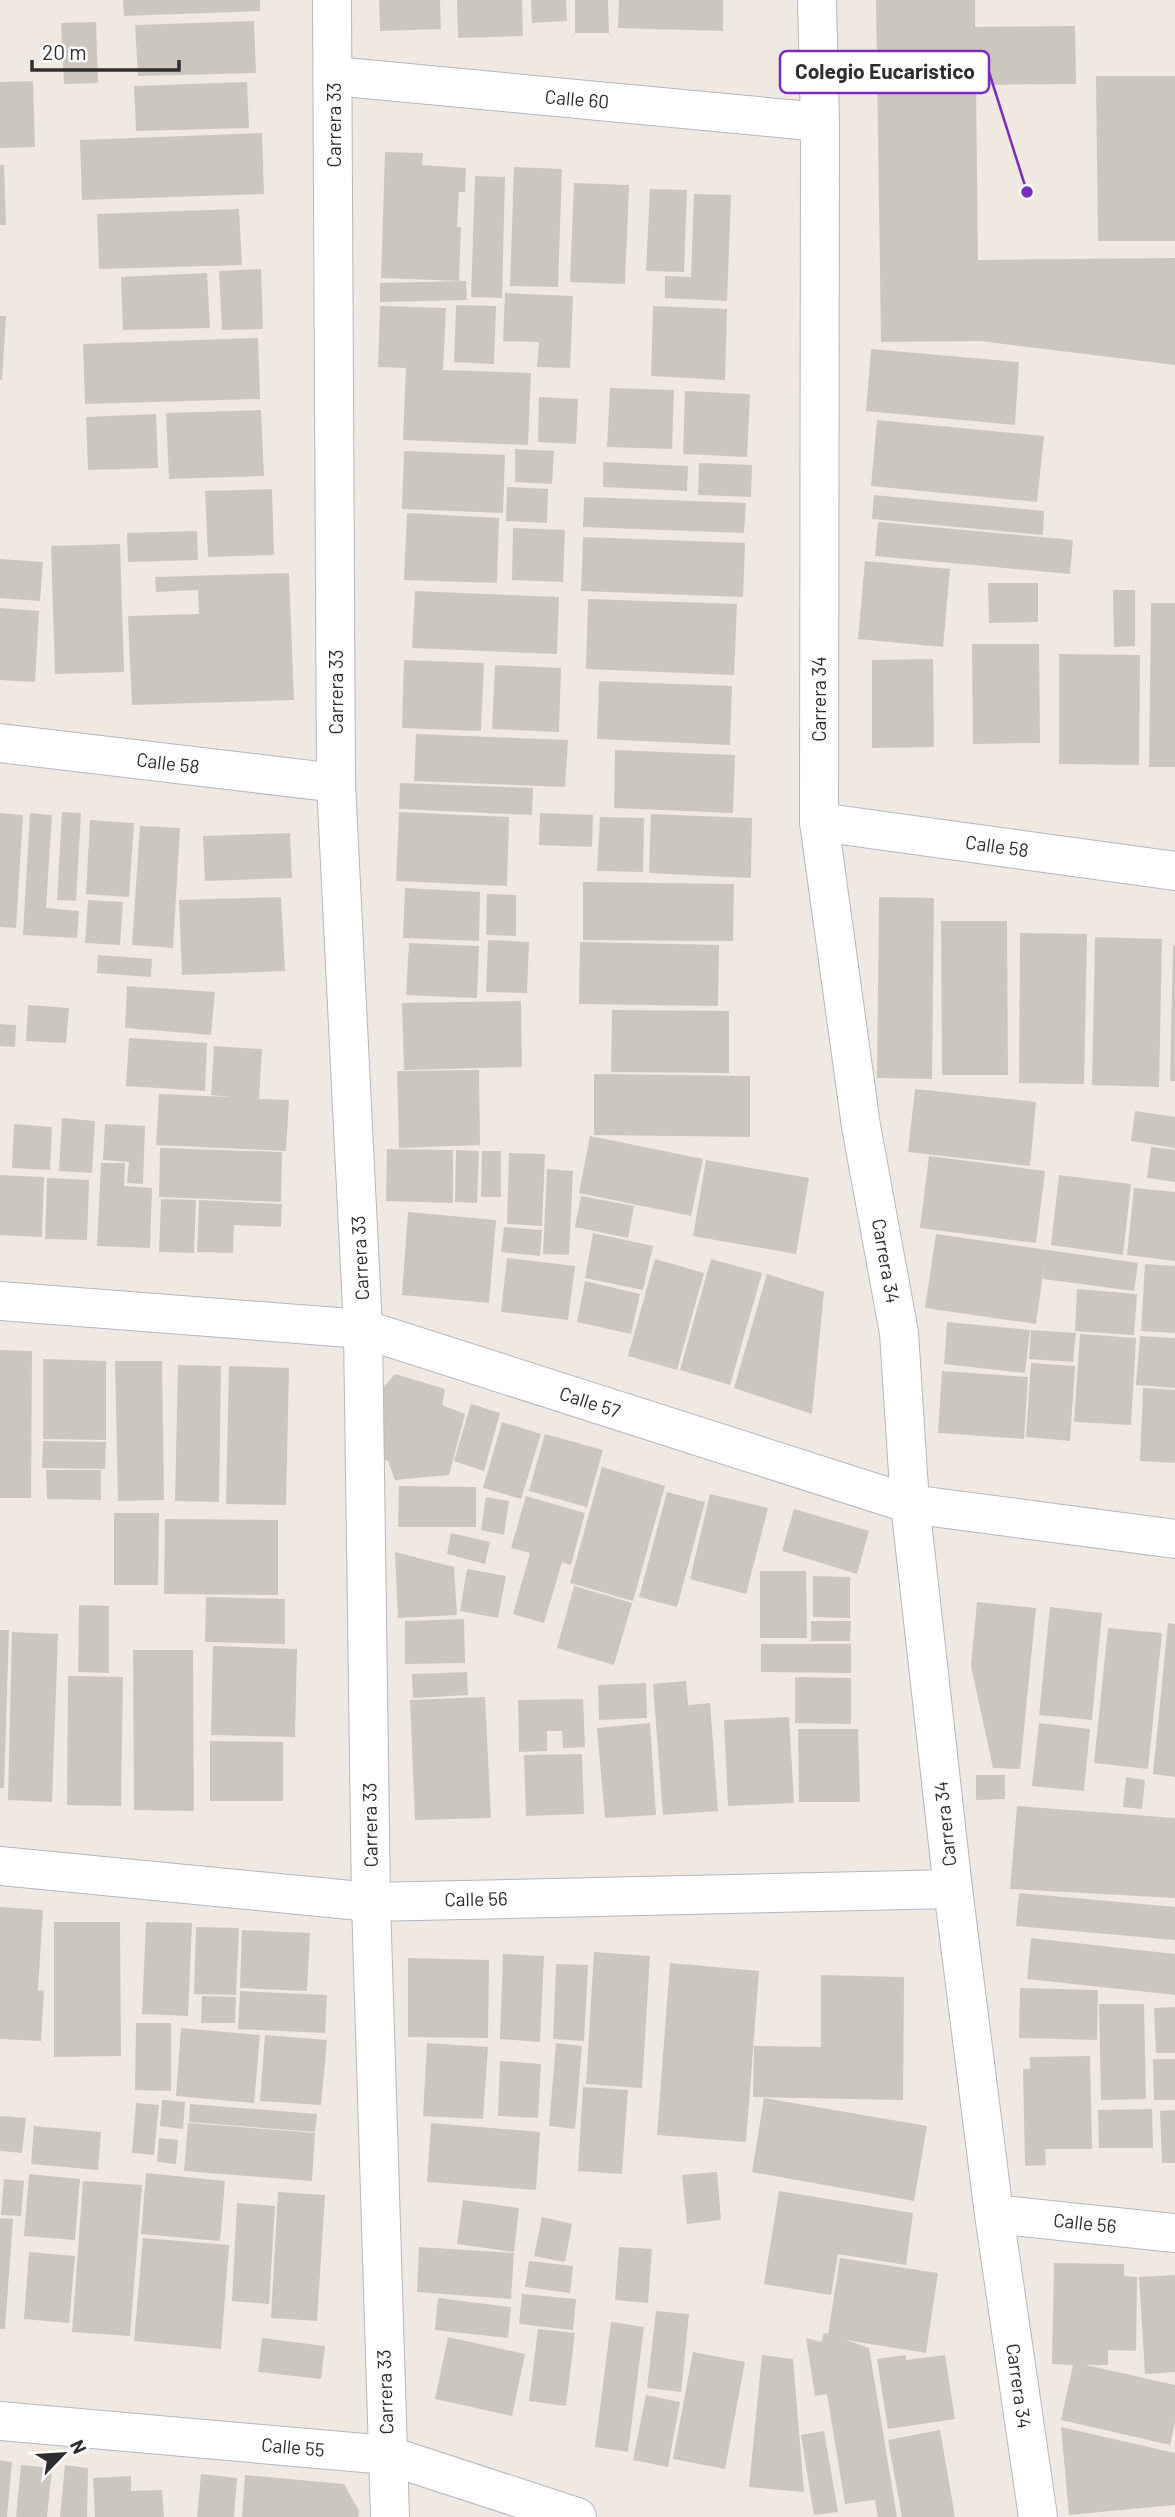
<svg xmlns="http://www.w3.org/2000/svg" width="1175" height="2517" viewBox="0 0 1175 2517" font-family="Barlow,sans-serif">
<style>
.building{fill:#cbc7bf}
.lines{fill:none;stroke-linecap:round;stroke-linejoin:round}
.street-casing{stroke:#b4b7c1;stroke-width:40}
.secondary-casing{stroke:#b4b7c1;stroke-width:40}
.street{stroke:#fff;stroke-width:38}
.secondary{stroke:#fff;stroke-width:38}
.labels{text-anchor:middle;stroke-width:6;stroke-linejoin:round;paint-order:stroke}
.street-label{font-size:19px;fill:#2e2e2e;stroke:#fff}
.leader{fill:none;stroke:#7b2cbf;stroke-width:2.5}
.callout-dot{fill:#7b2cbf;stroke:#fff;stroke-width:2.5}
.callout{fill:#fff;stroke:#7b2cbf;stroke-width:2.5}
.callout-label{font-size:21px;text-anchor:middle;font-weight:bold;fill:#2e2e2e}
</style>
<rect width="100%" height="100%" fill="#efe9e1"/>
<!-- building -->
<g class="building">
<polygon points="123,0 260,0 260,11 124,16"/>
<polygon points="379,0 440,0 441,29 380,31"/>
<polygon points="457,0 522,0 523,36 458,38"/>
<polygon points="531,0 566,0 567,21 532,23"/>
<polygon points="575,0 608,0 609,33 575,33"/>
<polygon points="619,0 723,0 723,31 618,28"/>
<polygon points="876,0 975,0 975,27 1075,26 1076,84 976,85 978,260 1175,258 1175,365 980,341 881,342"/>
<polygon points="254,21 256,73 138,76 135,25"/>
<polygon points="96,22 98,83 64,84 61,23"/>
<polygon points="1096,76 1175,76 1175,241 1098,241"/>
<polygon points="33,81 35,147 0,148 0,82"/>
<polygon points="247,82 249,128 136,131 134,86"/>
<polygon points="262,133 264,194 82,200 80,140"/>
<polygon points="385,152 423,153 422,165 466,168 465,192 459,192 457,227 461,227 459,281 381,278"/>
<polygon points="0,165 4,165 6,225 0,225"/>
<polygon points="514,167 562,169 558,287 510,286"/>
<polygon points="475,176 505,177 502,298 471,297"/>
<polygon points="574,183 629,185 625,284 570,282"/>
<polygon points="650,189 687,190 684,272 646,271"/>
<polygon points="694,194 731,195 727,301 665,298 665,276 691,277"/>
<polygon points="239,209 242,265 99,269 97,214"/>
<polygon points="261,269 263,329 222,330 219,271"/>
<polygon points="207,273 210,328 123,330 121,277"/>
<polygon points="466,281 467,300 380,302 380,283"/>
<polygon points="505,293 573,296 570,368 537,367 539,342 503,341"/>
<polygon points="456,305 496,306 494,364 454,362"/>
<polygon points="380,306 446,308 443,370 531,373 528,445 403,440 406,368 378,367"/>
<polygon points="653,306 727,309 725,380 651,376"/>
<polygon points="0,316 6,316 2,380 0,380"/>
<polygon points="258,338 260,399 85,404 83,344"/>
<polygon points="871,349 1019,362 1015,425 866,411"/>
<polygon points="610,388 674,390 672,449 607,447"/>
<polygon points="685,391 750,394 747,457 683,454"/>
<polygon points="539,397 578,399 576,444 538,442"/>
<polygon points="261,410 264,476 169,479 166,413"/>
<polygon points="156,414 158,468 88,470 86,417"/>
<polygon points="877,420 1044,436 1037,502 871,486"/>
<polygon points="515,449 554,451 552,484 515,482"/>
<polygon points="404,451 505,455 503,513 402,509"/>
<polygon points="603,462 688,466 687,491 603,487"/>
<polygon points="699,463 752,465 751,497 698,495"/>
<polygon points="507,487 548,489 547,523 506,521"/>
<polygon points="272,489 274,555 208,557 205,491"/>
<polygon points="874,495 1044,511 1043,535 872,519"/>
<polygon points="584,497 746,503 744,533 583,527"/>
<polygon points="407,513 499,518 497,583 404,580"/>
<polygon points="878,522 1073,540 1070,574 875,556"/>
<polygon points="513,528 565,530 563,582 512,580"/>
<polygon points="197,531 198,560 128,562 127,533"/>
<polygon points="583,537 745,543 743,597 581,591"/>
<polygon points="120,544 124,672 55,674 51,546"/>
<polygon points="0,559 43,562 40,601 0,598"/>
<polygon points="865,561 950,569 943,647 858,639"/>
<polygon points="289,573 294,700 132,705 128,616 199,614 198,590 156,592 155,577"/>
<polygon points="988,583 1038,583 1038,622 989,623"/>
<polygon points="1113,590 1135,590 1135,646 1114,647"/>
<polygon points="415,591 559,597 557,654 412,648"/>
<polygon points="588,599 737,604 734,675 586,669"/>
<polygon points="1151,603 1175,603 1175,767 1149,767"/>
<polygon points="0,608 39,611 35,682 0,680"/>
<polygon points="972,644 1039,644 1040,743 973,744"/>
<polygon points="1059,654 1140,655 1139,765 1059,764"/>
<polygon points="933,659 934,747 872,748 872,660"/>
<polygon points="404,660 484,663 481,731 402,728"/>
<polygon points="495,665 561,668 559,732 492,729"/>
<polygon points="599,681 732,686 730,745 597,739"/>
<polygon points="416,734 568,740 565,787 414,781"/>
<polygon points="615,750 735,755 733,813 614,808"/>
<polygon points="400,783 533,788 532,815 399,809"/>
<polygon points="62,812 81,813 76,901 57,900"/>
<polygon points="399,812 509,817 507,886 396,881"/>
<polygon points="0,813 23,815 16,928 0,927"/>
<polygon points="30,813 52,815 46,908 79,911 77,938 23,935"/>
<polygon points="540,813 593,815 592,847 539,845"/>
<polygon points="651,814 752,818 751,878 649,873"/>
<polygon points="600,817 644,818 643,872 597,871"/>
<polygon points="90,820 134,823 129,897 86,894"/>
<polygon points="140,826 180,828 173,948 132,945"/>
<polygon points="290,833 292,878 205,881 203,836"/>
<polygon points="583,882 734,884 733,941 583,940"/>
<polygon points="405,888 480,892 479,941 403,938"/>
<polygon points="487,894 516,895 516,936 486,935"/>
<polygon points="281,897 285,971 182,975 179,900"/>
<polygon points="879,897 934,898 932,1079 877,1078"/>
<polygon points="88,900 123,902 120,945 85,943"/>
<polygon points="941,921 1007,921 1008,1075 942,1075"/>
<polygon points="1020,933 1087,934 1084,1084 1019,1083"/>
<polygon points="1095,937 1162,939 1159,1087 1092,1085"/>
<polygon points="488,940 529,942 527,993 486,992"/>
<polygon points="580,942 719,945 718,1006 579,1004"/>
<polygon points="409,943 479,946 477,998 406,995"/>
<polygon points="1173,946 1175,946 1175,1081 1170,1081"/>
<polygon points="98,955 152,959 151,977 97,973"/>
<polygon points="127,986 215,992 211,1035 125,1028"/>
<polygon points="521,1001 522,1067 404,1070 402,1003"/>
<polygon points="28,1005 69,1008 66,1043 26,1041"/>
<polygon points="612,1010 729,1011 729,1073 611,1072"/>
<polygon points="0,1024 16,1025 15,1047 0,1046"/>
<polygon points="129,1038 207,1043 205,1091 126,1086"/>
<polygon points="214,1046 262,1049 259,1099 289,1100 286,1151 156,1145 159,1094 230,1097 211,1095"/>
<polygon points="479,1070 480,1145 399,1148 397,1071"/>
<polygon points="594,1074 750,1076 750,1137 594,1135"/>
<polygon points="915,1089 1036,1102 1030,1166 908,1152"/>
<polygon points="1135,1111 1175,1117 1175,1148 1131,1141"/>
<polygon points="62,1118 95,1121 92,1173 59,1171"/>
<polygon points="14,1124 52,1127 50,1170 12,1168"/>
<polygon points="105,1124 145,1126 143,1184 127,1183 129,1162 103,1160"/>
<polygon points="590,1136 703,1159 691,1216 579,1193"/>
<polygon points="1151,1147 1175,1150 1175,1182 1147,1178"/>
<polygon points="160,1148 282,1152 281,1202 159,1197"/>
<polygon points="387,1149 453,1150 453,1203 386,1201"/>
<polygon points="456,1150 479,1151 477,1203 455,1202"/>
<polygon points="482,1151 501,1151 501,1197 481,1197"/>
<polygon points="509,1153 545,1154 542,1226 507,1224"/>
<polygon points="929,1156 1045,1171 1036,1243 920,1228"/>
<polygon points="706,1160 809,1178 796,1254 693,1236"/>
<polygon points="101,1163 125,1163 124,1186 152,1188 150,1248 97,1246"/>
<polygon points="547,1169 573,1171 569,1255 543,1254"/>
<polygon points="0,1175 44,1177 42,1237 0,1235"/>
<polygon points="1059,1175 1131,1184 1123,1255 1051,1245"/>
<polygon points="47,1178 89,1180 87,1240 45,1239"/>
<polygon points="1134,1188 1175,1192 1175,1261 1127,1255"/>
<polygon points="581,1196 634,1206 628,1238 575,1227"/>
<polygon points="161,1199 196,1200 194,1253 159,1252"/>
<polygon points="199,1200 282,1204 281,1227 234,1225 233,1253 197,1252"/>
<polygon points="408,1212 496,1220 489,1303 402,1295"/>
<polygon points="504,1227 542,1230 540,1256 501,1252"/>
<polygon points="593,1233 653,1246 643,1290 585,1278"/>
<polygon points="936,1234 1138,1263 1134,1291 1043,1279 1045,1261 1036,1324 925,1308"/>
<polygon points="507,1258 575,1266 568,1320 501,1312"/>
<polygon points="655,1259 704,1273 677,1370 628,1356"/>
<polygon points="711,1259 762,1273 730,1385 680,1370"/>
<polygon points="1145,1264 1175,1266 1175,1333 1141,1331"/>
<polygon points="767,1274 824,1292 812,1414 734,1388"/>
<polygon points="585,1281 640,1294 631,1334 577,1322"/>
<polygon points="1077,1289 1137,1294 1134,1335 1075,1331"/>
<polygon points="947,1322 1030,1330 1025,1373 944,1364"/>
<polygon points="1031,1330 1076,1333 1073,1362 1029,1359"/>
<polygon points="1080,1334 1136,1338 1131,1425 1074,1422"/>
<polygon points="1140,1336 1175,1338 1175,1388 1136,1385"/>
<polygon points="0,1350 32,1351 31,1498 0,1498"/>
<polygon points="43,1359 106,1361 106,1440 43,1439"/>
<polygon points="115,1361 162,1361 164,1500 118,1501"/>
<polygon points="1031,1363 1075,1366 1070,1441 1026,1437"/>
<polygon points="178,1365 221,1366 219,1502 175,1501"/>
<polygon points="229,1366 289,1368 286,1505 226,1504"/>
<polygon points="942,1371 1028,1377 1024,1439 938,1433"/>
<polygon points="395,1374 445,1389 442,1405 465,1414 449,1475 395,1480 388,1461 378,1458 373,1400"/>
<polygon points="1143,1388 1175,1390 1175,1463 1140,1461"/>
<polygon points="471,1404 500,1413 484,1471 454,1461"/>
<polygon points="502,1422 541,1434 521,1499 483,1488"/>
<polygon points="545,1434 603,1450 587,1507 529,1491"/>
<polygon points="43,1441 106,1442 105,1469 42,1468"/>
<polygon points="602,1467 665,1486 633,1601 570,1583"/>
<polygon points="46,1470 101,1470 101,1500 47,1499"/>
<polygon points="399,1486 476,1487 476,1527 398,1527"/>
<polygon points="667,1492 705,1502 677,1607 639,1597"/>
<polygon points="710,1494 768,1508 746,1594 690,1579"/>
<polygon points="526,1496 585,1513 571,1565 562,1562 544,1623 513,1614 530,1553 511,1548"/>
<polygon points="486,1497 509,1501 504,1535 481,1530"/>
<polygon points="794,1509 869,1531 857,1574 782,1551"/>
<polygon points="114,1513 159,1513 158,1585 114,1585"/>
<polygon points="165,1519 278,1520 278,1595 164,1594"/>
<polygon points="451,1533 490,1542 485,1564 447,1554"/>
<polygon points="395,1552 454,1567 457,1615 398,1618"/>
<polygon points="467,1569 506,1576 498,1618 460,1611"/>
<polygon points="760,1571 806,1571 807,1638 760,1638"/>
<polygon points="813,1576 850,1577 850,1618 813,1617"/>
<polygon points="574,1586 632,1603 614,1665 557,1648"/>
<polygon points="206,1597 285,1599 285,1644 205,1642"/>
<polygon points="977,1602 1036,1608 1020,1769 993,1768 971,1666"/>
<polygon points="79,1605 109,1606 109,1673 78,1672"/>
<polygon points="1050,1607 1102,1613 1092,1720 1039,1715"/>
<polygon points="464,1619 465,1663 405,1664 405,1621"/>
<polygon points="811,1621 851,1621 850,1641 811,1641"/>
<polygon points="1168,1623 1175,1624 1175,1777 1153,1774"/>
<polygon points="1108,1628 1162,1633 1148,1769 1094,1763"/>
<polygon points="0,1630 9,1630 4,1788 0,1788"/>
<polygon points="12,1632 58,1634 52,1802 8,1800"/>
<polygon points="761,1644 851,1644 851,1673 761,1672"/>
<polygon points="213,1646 297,1649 295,1737 211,1735"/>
<polygon points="133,1650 193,1650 194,1811 134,1810"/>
<polygon points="467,1672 468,1695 413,1698 412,1674"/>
<polygon points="68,1676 123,1677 121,1806 67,1805"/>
<polygon points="795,1677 851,1678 851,1724 795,1723"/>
<polygon points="686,1681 688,1705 710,1703 718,1811 663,1815 653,1684"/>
<polygon points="646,1683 647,1718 599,1720 598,1685"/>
<polygon points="485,1697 491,1818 415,1820 410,1700"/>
<polygon points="583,1699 585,1747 563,1748 562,1731 547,1731 547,1751 519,1752 518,1700"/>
<polygon points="789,1717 794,1803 728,1806 724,1720"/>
<polygon points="650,1723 656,1815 605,1818 597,1728"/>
<polygon points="1039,1723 1090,1729 1084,1791 1032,1786"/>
<polygon points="798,1729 858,1729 860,1802 799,1802"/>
<polygon points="210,1741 283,1742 283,1801 210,1801"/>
<polygon points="582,1754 584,1814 526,1816 524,1755"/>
<polygon points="976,1775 1005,1775 1005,1799 976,1800"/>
<polygon points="1126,1777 1145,1780 1142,1809 1123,1807"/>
<polygon points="1017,1806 1175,1818 1175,1898 1010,1889"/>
<polygon points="1019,1893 1175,1907 1175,1940 1016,1926"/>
<polygon points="0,1907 43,1910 38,1990 44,1991 41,2041 0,2039"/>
<polygon points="54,1922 120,1922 121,2056 54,2057"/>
<polygon points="146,1922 192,1923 188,2016 142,2014"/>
<polygon points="196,1927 239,1928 236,1995 194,1994"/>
<polygon points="242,1930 310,1933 307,1991 240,1988"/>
<polygon points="1031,1938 1175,1954 1175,1995 1027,1979"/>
<polygon points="594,1952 650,1956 642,2088 586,2084"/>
<polygon points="503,1954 544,1956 540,2042 500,2039"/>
<polygon points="408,1958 489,1960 488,2038 408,2037"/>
<polygon points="670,1963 759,1971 746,2142 657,2135"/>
<polygon points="556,1964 588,1965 584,2041 553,2039"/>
<polygon points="821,1975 904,1977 903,2100 753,2097 754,2046 821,2047"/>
<polygon points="1020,1988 1098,1990 1097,2040 1019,2038"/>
<polygon points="240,1991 327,1995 325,2033 238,2029"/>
<polygon points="202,1996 236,1997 235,2023 201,2023"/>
<polygon points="1099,2004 1144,2004 1146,2099 1101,2100"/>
<polygon points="1175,2007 1175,2053 1156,2053 1154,2008"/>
<polygon points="136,2023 171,2023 171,2091 135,2090"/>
<polygon points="181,2028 260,2035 254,2103 176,2096"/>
<polygon points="265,2035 327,2040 321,2105 260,2101"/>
<polygon points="427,2043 488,2047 483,2119 423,2116"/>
<polygon points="556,2043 582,2046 575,2129 549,2126"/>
<polygon points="1090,2056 1092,2149 1045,2149 1046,2165 1025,2166 1023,2069 1030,2069 1030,2057"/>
<polygon points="1153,2059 1175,2059 1175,2100 1154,2100"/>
<polygon points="500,2061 541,2064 538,2118 498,2116"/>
<polygon points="583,2087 628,2090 622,2174 578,2171"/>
<polygon points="764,2098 927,2126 914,2201 752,2172"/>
<polygon points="162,2100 185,2102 183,2129 160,2126"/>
<polygon points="136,2103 159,2105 154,2155 132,2153"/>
<polygon points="190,2104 317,2114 315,2132 189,2122"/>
<polygon points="1152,2109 1153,2148 1099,2148 1098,2110"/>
<polygon points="1175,2110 1175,2163 1162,2163 1160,2111"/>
<polygon points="0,2116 26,2118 22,2153 0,2151"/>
<polygon points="188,2123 315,2133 312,2181 184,2171"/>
<polygon points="431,2123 540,2132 536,2190 427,2182"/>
<polygon points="34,2126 101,2132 98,2170 31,2164"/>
<polygon points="159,2138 178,2140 176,2164 157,2162"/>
<polygon points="717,2172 721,2220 687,2224 682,2175"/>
<polygon points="146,2173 225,2181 220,2241 141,2234"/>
<polygon points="29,2174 80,2179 75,2240 24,2236"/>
<polygon points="4,2179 24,2181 21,2216 1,2215"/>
<polygon points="83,2181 142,2185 130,2336 72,2332"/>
<polygon points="779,2191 913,2213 906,2265 838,2254 831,2295 764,2284"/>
<polygon points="278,2192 325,2195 317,2321 271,2318"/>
<polygon points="463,2200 519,2208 514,2252 457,2244"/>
<polygon points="237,2203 275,2206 269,2304 232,2301"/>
<polygon points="542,2217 572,2224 565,2262 534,2256"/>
<polygon points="0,2218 13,2219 5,2329 0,2329"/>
<polygon points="143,2238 229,2245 221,2349 134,2341"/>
<polygon points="419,2247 514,2253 511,2299 417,2292"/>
<polygon points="619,2247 652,2249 648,2303 615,2300"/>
<polygon points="29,2252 75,2256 69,2323 24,2319"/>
<polygon points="840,2258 938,2273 926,2353 846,2340 869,2348 897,2517 878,2517 875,2500 845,2504 827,2394 815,2396 806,2338 821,2342 824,2333 828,2334"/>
<polygon points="529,2261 573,2266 570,2293 525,2287"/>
<polygon points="1054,2263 1124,2264 1124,2276 1137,2277 1136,2351 1108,2350 1108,2365 1086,2365 1175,2385 1175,2422 1170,2445 1061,2420 1073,2365 1052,2364"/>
<polygon points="1175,2275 1175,2372 1145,2374 1139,2277"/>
<polygon points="522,2294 576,2299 573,2330 519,2324"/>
<polygon points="438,2298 511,2307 508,2338 435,2330"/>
<polygon points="656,2311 689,2314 681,2392 647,2388"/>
<polygon points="611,2322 644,2327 628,2452 595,2447"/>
<polygon points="538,2329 575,2333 566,2406 529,2401"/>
<polygon points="448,2337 525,2354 512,2416 435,2399"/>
<polygon points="262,2338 325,2346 321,2379 258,2372"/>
<polygon points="693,2352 745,2362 725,2469 673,2459"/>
<polygon points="762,2355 793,2359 804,2492 749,2487"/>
<polygon points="906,2355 906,2360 945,2355 955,2419 888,2429 877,2359"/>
<polygon points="646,2395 680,2402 668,2467 633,2460"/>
<polygon points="1061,2427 1175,2453 1175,2505 1069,2515"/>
<polygon points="940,2430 955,2517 902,2517 888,2440"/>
<polygon points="824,2431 838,2512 814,2515 801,2435"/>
<polygon points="0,2460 12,2462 7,2517 0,2517"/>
<polygon points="21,2465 52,2468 47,2517 16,2517"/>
<polygon points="65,2465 88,2468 87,2517 60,2517"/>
<polygon points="201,2474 237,2478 234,2517 197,2517"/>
<polygon points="245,2475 344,2484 359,2511 358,2517 242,2517"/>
<polygon points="131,2476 131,2491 162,2490 164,2517 95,2517 93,2478"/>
</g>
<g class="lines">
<defs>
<g id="street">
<polyline points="817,0 820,122 819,822 861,1126 899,1333 910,1504 953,1889 994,2214 1038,2517"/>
<polyline points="334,76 820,122"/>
<polyline points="0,743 336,783"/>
<polyline points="819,822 1175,871"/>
<polyline points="0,1301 363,1329 910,1504 1175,1539"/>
<polyline points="0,1866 371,1902 953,1889"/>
<polyline points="994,2214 1175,2233"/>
<polyline points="0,2421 387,2455 577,2517"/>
</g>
<polyline id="secondary" points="332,0 336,783 363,1329 371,1902 390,2517"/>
</defs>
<!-- street casing -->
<use href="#street" class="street-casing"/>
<!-- secondary casing -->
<use href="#secondary" class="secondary-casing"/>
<!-- street -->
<use href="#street" class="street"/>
<!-- secondary -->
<use href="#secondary" class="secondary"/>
</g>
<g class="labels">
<!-- street labels -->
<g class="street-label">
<text transform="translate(577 99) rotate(5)" y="7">Calle 60</text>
<text transform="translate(334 125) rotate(-90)" y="7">Carrera 33</text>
<text transform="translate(336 692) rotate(-90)" y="7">Carrera 33</text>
<text transform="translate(819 699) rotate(-90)" y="7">Carrera 34</text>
<text transform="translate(168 763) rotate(7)" y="7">Calle 58</text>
<text transform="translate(997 846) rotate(8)" y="7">Calle 58</text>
<text transform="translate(360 1258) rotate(-93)" y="7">Carrera 33</text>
<text transform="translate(886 1261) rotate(80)" y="7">Carrera 34</text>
<text transform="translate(590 1402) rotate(18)" y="7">Calle 57</text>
<text transform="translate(945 1824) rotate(-96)" y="7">Carrera 34</text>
<text transform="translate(370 1825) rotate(-91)" y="7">Carrera 33</text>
<text transform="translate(476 1899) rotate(-1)" y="7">Calle 56</text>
<text transform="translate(1085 2223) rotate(6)" y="7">Calle 56</text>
<text transform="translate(1019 2386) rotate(82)" y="7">Carrera 34</text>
<text transform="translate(385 2392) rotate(-92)" y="7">Carrera 33</text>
<text transform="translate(293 2447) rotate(5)" y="7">Calle 55</text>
</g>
</g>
<!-- callouts -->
<path class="leader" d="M1027 192L989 72"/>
<circle class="callout-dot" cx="1027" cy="192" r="7"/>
<rect class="callout" x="780" y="51" width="209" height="42" rx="7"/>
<g class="callout-label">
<text x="885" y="79">Colegio Eucaristico</text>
</g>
<!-- north arrow -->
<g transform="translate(63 2454) rotate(65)" stroke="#ffffff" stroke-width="5" paint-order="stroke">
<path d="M0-5L12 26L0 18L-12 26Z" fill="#2e2e2e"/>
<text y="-10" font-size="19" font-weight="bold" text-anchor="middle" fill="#2e2e2e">N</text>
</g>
<!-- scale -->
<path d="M32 60v10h147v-10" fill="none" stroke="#2e2e2e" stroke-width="3.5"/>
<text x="42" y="60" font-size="21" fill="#2e2e2e" stroke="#ffffff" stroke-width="5" paint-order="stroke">20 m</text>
</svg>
